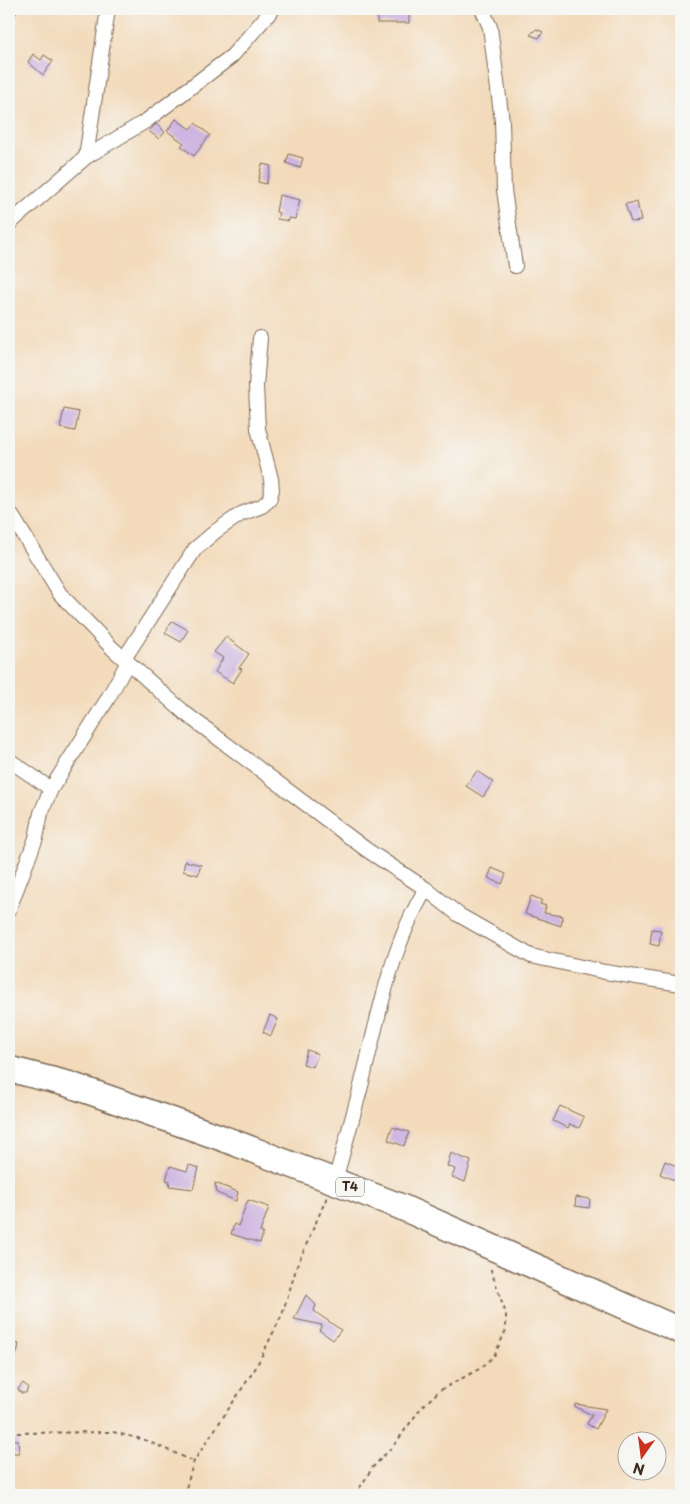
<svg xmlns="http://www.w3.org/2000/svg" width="690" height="1504" viewBox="0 0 690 1504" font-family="'Playpen Sans',sans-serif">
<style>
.building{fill:#ceb5e1}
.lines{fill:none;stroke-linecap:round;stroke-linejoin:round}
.street-casing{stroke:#7b6855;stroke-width:16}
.highway-casing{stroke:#7b6855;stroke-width:28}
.path{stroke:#7b6855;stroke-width:2;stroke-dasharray:4 4;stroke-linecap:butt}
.street{stroke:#fff;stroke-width:14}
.highway{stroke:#fff;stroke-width:25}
.labels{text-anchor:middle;stroke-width:5;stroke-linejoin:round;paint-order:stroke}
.shield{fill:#f6f6f2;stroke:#73675e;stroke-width:1}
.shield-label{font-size:12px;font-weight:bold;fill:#3b2a1e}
</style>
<rect width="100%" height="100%" fill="#f6f6f2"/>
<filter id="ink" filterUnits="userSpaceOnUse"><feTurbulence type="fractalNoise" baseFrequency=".02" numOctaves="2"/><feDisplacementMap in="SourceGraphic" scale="10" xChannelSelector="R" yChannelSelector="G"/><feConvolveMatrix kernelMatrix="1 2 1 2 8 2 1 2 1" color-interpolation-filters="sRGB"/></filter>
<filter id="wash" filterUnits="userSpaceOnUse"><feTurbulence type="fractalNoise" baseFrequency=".0096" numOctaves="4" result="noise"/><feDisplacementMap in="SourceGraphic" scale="20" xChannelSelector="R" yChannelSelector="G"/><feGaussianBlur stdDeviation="1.12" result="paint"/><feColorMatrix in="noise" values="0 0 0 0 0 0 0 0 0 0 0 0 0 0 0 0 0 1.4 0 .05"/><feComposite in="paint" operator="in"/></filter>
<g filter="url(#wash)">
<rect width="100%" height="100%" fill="#f3daba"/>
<g id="blocks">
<!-- building -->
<g class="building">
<rect x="377" y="9" width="32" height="14"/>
<polygon points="536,29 543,32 539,38 530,35"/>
<polygon points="33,54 41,60 44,55 53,61 43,75 28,62"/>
<polygon points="176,119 190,129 195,123 210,135 194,156 181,146 184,143 167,131"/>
<polygon points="156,124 165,132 159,139 149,131"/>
<polygon points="289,154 303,158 300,168 286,163"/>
<polygon points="262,164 271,166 266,184 258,182"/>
<polygon points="279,195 300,200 295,219 289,218 289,221 277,219 279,213 276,212"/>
<polygon points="637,202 641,221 631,222 625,204"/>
<polygon points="64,409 79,412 75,431 60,428"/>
<polygon points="172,621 188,630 181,642 165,633"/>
<polygon points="226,637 249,654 239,668 242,669 233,683 215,672 223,658 214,652"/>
<polygon points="477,771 493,782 483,797 466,786"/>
<polygon points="185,861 201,865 198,875 183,871"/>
<polygon points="492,868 506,874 502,884 488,878"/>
<polygon points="531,896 542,900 540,904 546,906 544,913 563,916 561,926 525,914"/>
<polygon points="652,929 661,930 659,946 650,944"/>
<polygon points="270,1015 278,1019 271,1036 263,1032"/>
<polygon points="307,1050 318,1054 313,1067 303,1064"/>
<polygon points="560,1106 584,1117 579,1128 570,1124 568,1128 553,1121"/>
<polygon points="392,1127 409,1132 404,1146 388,1140"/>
<polygon points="451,1153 471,1161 465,1182 452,1177 455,1169 447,1166"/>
<polygon points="665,1161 681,1168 681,1183 660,1174"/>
<polygon points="189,1165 199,1168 193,1189 169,1186 170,1181 166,1180 170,1166 187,1171"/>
<polygon points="215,1183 238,1192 236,1201 217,1193"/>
<polygon points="576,1197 590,1199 589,1208 575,1206"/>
<polygon points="248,1200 269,1207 260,1232 263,1233 260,1243 231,1234 234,1224 238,1226"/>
<polygon points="306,1295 316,1305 314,1311 341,1330 333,1340 319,1330 322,1325 294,1319"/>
<polygon points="9,1341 19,1344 17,1353 9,1351"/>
<polygon points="23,1383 28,1387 26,1393 21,1393 18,1389"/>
<polygon points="575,1404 606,1409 596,1429 587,1424 592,1415 574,1406"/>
<polygon points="9,1439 18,1440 19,1453 9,1453"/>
</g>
</g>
</g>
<g filter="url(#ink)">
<use href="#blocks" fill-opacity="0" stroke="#7b6855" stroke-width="1"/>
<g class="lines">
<defs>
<g id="street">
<polyline points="482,9 490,27 502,121 504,190 515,266"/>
<polyline points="9,10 10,9"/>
<polyline points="86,157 108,9"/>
<polyline points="9,224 86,157 146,121 232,56 273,9"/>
<polyline points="9,511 60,594 113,649 186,714 367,850 426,889 459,915 531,956 605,972 681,984"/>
<polyline points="124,659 195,549 216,531 241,514 262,506 269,500 272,490 271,479 258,429 256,386 260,338"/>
<polyline points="9,760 51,789"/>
<polyline points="9,909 36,838 41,813 51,789 107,700 128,662"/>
<path d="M 335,1181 C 343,1151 352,1120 360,1090 C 377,1024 390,947 426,889"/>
</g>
<polyline id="highway" points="9,1069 68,1084 222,1138 399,1206 681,1331"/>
</defs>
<!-- street casing -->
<use href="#street" class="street-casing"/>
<!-- highway casing -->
<use href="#highway" class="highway-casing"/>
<!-- path -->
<g class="path">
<polyline points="9,1433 113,1432 145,1440 193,1461"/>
<polyline points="184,1495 194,1461 255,1369 282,1315 297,1266 327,1197"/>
<polyline points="355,1495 373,1467 394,1445 421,1408 439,1391 481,1368 494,1356 506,1330 506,1314 490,1267"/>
</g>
<!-- street -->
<use href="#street" class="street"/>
<!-- highway -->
<use href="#highway" class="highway"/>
</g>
</g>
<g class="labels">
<!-- shield labels -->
<rect class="shield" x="336" y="1177.5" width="28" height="19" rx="4"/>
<g class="shield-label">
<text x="350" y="1191">T4</text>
</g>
</g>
<!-- margin -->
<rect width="690" height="1504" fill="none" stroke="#f6f6f2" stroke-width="30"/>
<!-- north arrow -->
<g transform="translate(642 1456) rotate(194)"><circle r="24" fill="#f6f6f2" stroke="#aba49d"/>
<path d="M0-4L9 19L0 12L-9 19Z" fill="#c8321e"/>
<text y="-8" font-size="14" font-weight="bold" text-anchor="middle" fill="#3b2a1e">N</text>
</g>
</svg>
